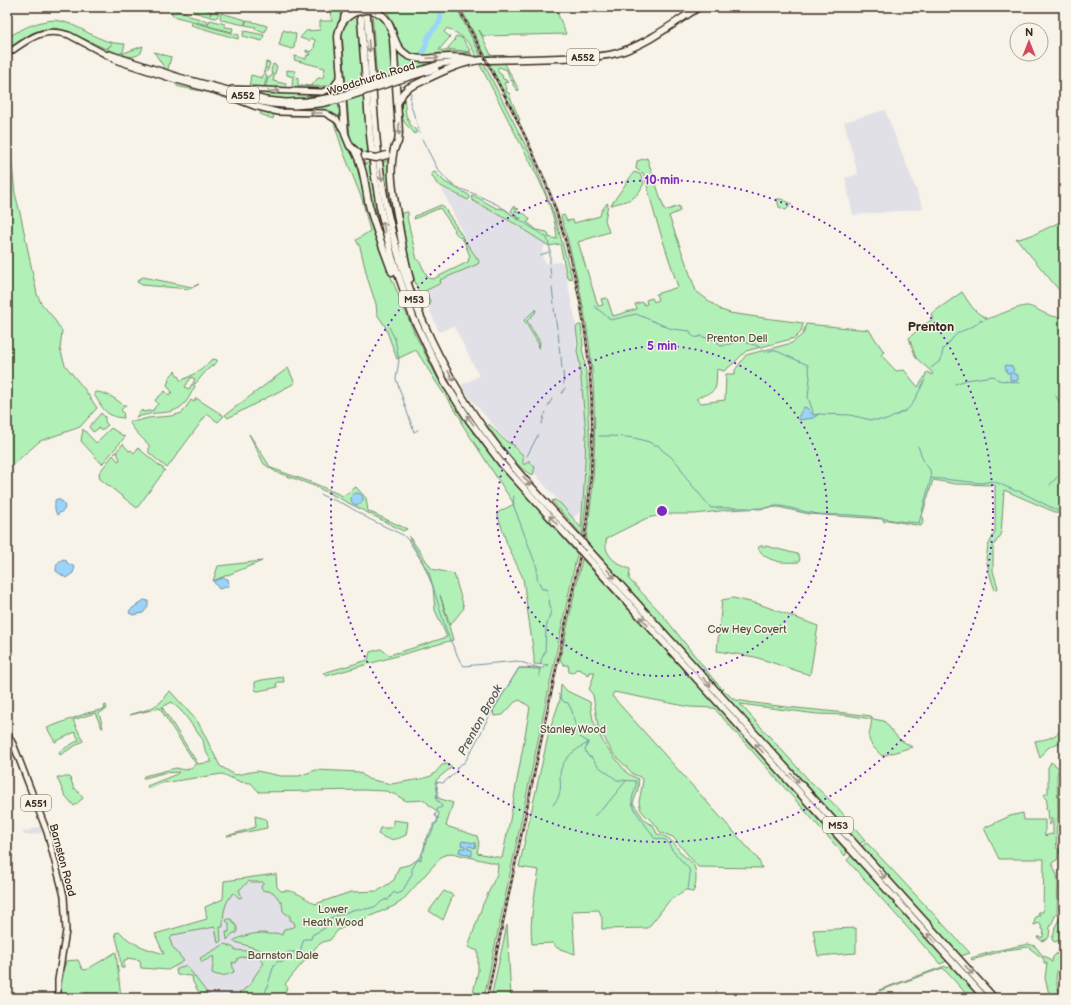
<svg xmlns="http://www.w3.org/2000/svg" width="1071" height="1005" viewBox="0 0 1071 1005" font-family="'Balsamiq Sans',sans-serif">
<style>
.built{fill:#e1e0e7}
.green{fill:#b1f1b8;stroke:#768e6b;fill-rule:evenodd}
.water{fill:#9ad4fa;stroke:#7490a2}
.lines{fill:none;stroke-linecap:round;stroke-linejoin:round}
.stream{stroke:#7490a2;stroke-width:1}
.river{stroke:#9ad4fa;stroke-width:5}
.major-casing{stroke:#3b2a1e;stroke-width:8}
.highway-casing{stroke:#3b2a1e;stroke-width:9}
.major{stroke:#f7f3e8;stroke-width:5}
.highway{stroke:#f7f3e8;stroke-width:6}
.rail-casing{stroke:#3b2a1e;stroke-width:2.5}
.rail{stroke:#f7f3e8;stroke-width:1;stroke-dasharray:3;stroke-linecap:butt}
.major-bridge-casing{stroke:#3b2a1e;stroke-width:8;stroke-linecap:butt}
.highway-bridge-casing{stroke:#3b2a1e;stroke-width:9;stroke-linecap:butt}
.major-bridge{stroke:#f7f3e8;stroke-width:5}
.highway-bridge{stroke:#f7f3e8;stroke-width:6}
.oneway{stroke:#998e83}
.ring{fill:none;stroke:#7b2cbf;stroke-width:2;stroke-dasharray:2 4}
.labels{text-anchor:middle;stroke-width:3;stroke-linejoin:round;paint-order:stroke}
.shield{fill:#f7f3e8;stroke:#73665b;stroke-width:1}
.shield-label{font-size:10px;font-weight:bold;fill:#3b2a1e}
.street-label{font-size:11px;fill:#3b2a1e;stroke:#f7f3e8}
.park-label{font-size:11px;fill:#53523d;stroke:#f7f3e8}
.water-label{font-size:12px;font-style:italic;fill:#535455;stroke:#f7f3e8}
.quarter-label{font-size:13px;font-weight:bold;fill:#3b2a1e;stroke:#f7f3e8}
.centre{fill:#7b2cbf;stroke:#f7f3e8;stroke-width:2}
.ring-label{font-size:12px;text-anchor:middle;font-weight:bold;fill:#7b2cbf;stroke:#f7f3e8;stroke-width:3;stroke-linejoin:round;paint-order:stroke}
</style>
<rect width="100%" height="100%" fill="#f7f3e8"/>
<filter id="ink" filterUnits="userSpaceOnUse"><feTurbulence type="fractalNoise" baseFrequency=".025" numOctaves="2"/><feDisplacementMap in="SourceGraphic" scale="8" xChannelSelector="R" yChannelSelector="G"/><feConvolveMatrix kernelMatrix="1 2 1 2 8 2 1 2 1" color-interpolation-filters="sRGB"/></filter>
<g filter="url(#ink)">
<!-- built -->
<g class="built">
<polygon points="885,110 923,207 922,209 853,215 845,178 858,174 844,122"/>
<polygon points="441,187 499,215 547,242 541,254 546,263 563,262 576,323 576,350 582,361 584,394 585,450 583,509 573,518 469,397 462,385 479,376 454,326 439,332 419,286 475,260"/>
<polygon points="41,826 42,831 41,833 31,835 24,835 23,832"/>
<polygon points="270,879 280,895 312,906 250,998 205,998 192,976 177,975 176,970 165,954 157,934 209,920 224,902 225,883"/>
</g>
<!-- green -->
<g class="green">
<polygon points="193,7 199,7 211,11 210,15 212,11 219,13 217,17 215,18 193,12"/>
<path d="M 312,7 L 345,7 C 343,15 337,22 336,30 C 333,48 349,87 321,90 C 316,90 310,90 305,90 L 307,88 L 321,88 L 326,86 L 292,87 L 293,77 L 287,75 L 287,70 L 295,71 L 294,75 L 298,79 L 298,85 L 311,86 L 318,78 L 323,78 L 325,68 L 294,60 L 295,56 L 306,59 L 307,55 L 310,55 L 311,54 L 306,52 L 306,50 L 311,52 L 314,49 L 315,40 L 311,38 L 309,41 L 300,38 L 306,31 L 320,30 L 320,21 L 332,21 L 331,8 L 312,9 Z"/>
<path d="M 385,7 L 456,7 L 481,56 L 476,56 C 470,41 461,35 447,28 L 444,32 L 450,37 L 439,50 L 471,53 L 472,54 L 438,53 C 424,61 404,54 398,39 C 396,34 396,29 394,24 C 392,18 387,13 385,7 Z"/>
<polygon points="460,7 555,7 566,34 483,36 479,30 491,55 486,56"/>
<polygon points="170,9 187,13 189,16 208,21 207,25 173,16"/>
<polygon points="372,12 378,14 390,26 395,75 377,81"/>
<polygon points="221,13 246,20 244,25 222,20 220,18"/>
<path d="M 358,14 L 363,85 L 346,91 L 342,31 C 345,22 350,18 358,14 Z"/>
<path d="M 55,20 C 81,23 96,44 125,44 L 123,52 L 119,54 L 107,49 L 112,44 L 106,49 L 67,31 L 56,28 L 40,30 L 32,33 L 7,49 L 7,37 L 10,36 C 25,27 38,21 55,20 Z"/>
<polygon points="210,20 225,24 225,27 233,28 232,32 208,26"/>
<polygon points="247,20 267,26 265,32 255,29 256,27 245,25"/>
<polygon points="192,22 239,35 238,39 191,25"/>
<polygon points="283,30 296,34 294,48 292,49 279,45"/>
<polygon points="244,31 264,35 262,41 243,36"/>
<polygon points="456,36 462,38 471,52 447,49 455,40 454,39"/>
<path d="M 143,46 L 141,53 C 134,58 129,57 121,54 Z"/>
<polygon points="398,46 405,54 435,58 434,63 431,63 399,73"/>
<polygon points="154,52 171,57 168,69 166,70"/>
<polygon points="266,62 270,63 268,70 265,73 267,77 264,87 249,87 251,75 262,78 265,68 267,68 265,67"/>
<polygon points="504,62 519,90 518,91 513,85 513,81 510,80 507,70 499,67 497,69 499,73 502,75 503,79 506,80 508,83 505,82 504,84 507,88 506,92 509,93 510,97 520,120 518,121 488,64"/>
<polygon points="273,64 277,66 273,81 286,84 285,88 265,88 268,78 273,75 271,71"/>
<path d="M 484,64 L 534,162 L 555,217 L 572,278 L 571,279 L 567,277 L 560,244 L 549,246 L 524,230 L 523,228 L 473,201 L 471,197 L 473,195 L 496,208 L 505,209 L 518,220 L 521,218 L 517,218 L 516,215 L 511,211 L 514,206 L 515,208 L 519,209 L 515,211 C 522,214 526,212 530,220 L 527,222 L 537,230 L 547,232 L 549,234 L 548,237 L 557,239 C 556,209 532,165 518,139 C 505,114 493,89 480,65 Z"/>
<path d="M 179,83 L 213,92 L 262,110 L 321,114 L 336,121 L 342,131 L 346,147 L 352,154 L 358,166 L 374,231 L 388,270 L 414,332 L 437,377 L 458,410 L 487,450 L 577,554 L 484,998 L 472,998 L 478,971 L 478,951 L 468,947 L 483,904 L 497,874 L 498,864 L 452,853 L 442,856 L 402,901 L 394,906 L 338,930 L 330,940 L 323,942 L 317,946 L 285,984 L 287,987 L 283,998 L 236,998 L 242,991 L 251,984 L 254,977 L 264,963 L 260,960 L 262,951 C 253,947 243,945 233,941 C 241,936 254,933 264,933 C 269,934 271,935 277,933 L 282,935 L 284,929 L 294,927 L 295,926 L 294,922 L 290,920 L 290,916 L 286,914 L 283,911 L 282,903 L 273,892 L 262,890 L 261,886 L 263,884 L 263,882 L 251,882 L 249,881 L 239,890 L 242,897 L 239,898 L 234,893 C 224,901 223,915 223,927 L 220,927 L 221,941 L 218,943 L 215,927 L 173,935 L 170,939 L 172,946 L 184,961 L 168,970 L 141,968 L 140,960 L 127,958 L 127,960 L 124,960 L 124,968 L 121,968 L 119,949 L 115,933 L 120,932 C 131,945 148,949 164,954 L 155,934 L 207,919 L 205,907 L 223,899 L 224,881 L 276,874 L 277,887 L 281,891 C 295,889 303,897 315,904 L 351,892 L 378,891 L 394,880 L 399,867 L 408,865 L 417,860 L 424,851 L 427,837 L 437,821 L 439,813 L 429,805 L 425,800 L 406,801 L 396,795 L 386,791 L 363,790 L 259,792 L 251,783 L 241,782 L 222,774 L 162,783 L 149,789 L 147,786 L 177,774 L 179,772 L 163,773 L 145,778 L 143,778 L 144,776 L 176,768 L 185,770 L 191,768 L 196,764 L 171,726 L 160,708 L 130,715 L 132,714 C 143,711 153,709 162,701 C 165,697 166,693 170,691 L 198,722 L 220,766 L 235,775 L 257,771 L 281,776 L 299,776 L 316,770 L 359,772 L 368,779 L 391,784 L 421,779 L 431,776 L 435,773 L 442,765 L 447,764 L 452,767 L 436,780 L 438,798 L 453,803 L 446,826 L 477,836 L 479,843 L 477,853 L 502,858 L 510,820 L 530,707 L 520,700 L 515,702 L 503,715 L 494,716 L 493,710 L 519,668 L 540,669 L 548,665 L 534,664 L 534,656 L 523,578 L 507,544 L 497,513 L 514,504 L 462,424 L 461,419 L 436,382 L 416,350 L 397,359 L 385,326 L 377,314 L 376,304 L 368,280 L 360,247 L 356,240 L 370,231 L 362,199 L 343,151 L 334,123 L 327,118 L 322,116 L 290,116 L 274,114 L 273,119 L 260,114 L 261,111 L 211,93 L 180,87 L 177,86 L 176,84 ZM 172,702 L 184,714 L 203,740 L 205,750 L 212,762 L 198,764 L 162,707 Z"/>
<path d="M 245,91 L 324,93 L 332,91 L 333,93 L 331,95 C 325,96 319,95 312,96 C 307,96 302,99 297,99 C 280,101 261,97 245,92 Z"/>
<path d="M 364,95 L 369,155 C 359,152 353,146 350,136 L 347,100 Z"/>
<path d="M 404,97 L 406,115 L 411,126 L 417,131 L 415,134 C 412,130 407,126 404,122 C 401,115 400,102 404,97 Z"/>
<path d="M 251,102 L 319,107 L 342,102 L 343,122 C 326,104 310,113 288,111 C 275,110 263,106 251,102 Z"/>
<polygon points="7,118 15,193 21,217 37,294 41,303 52,316 62,331 60,349 65,365 85,390 97,408 80,427 40,441 11,466 7,466"/>
<path d="M 647,158 L 665,211 L 679,206 L 680,211 L 669,216 L 696,291 L 721,310 L 730,313 L 757,317 L 803,323 L 801,332 L 795,338 L 746,351 L 734,363 L 724,371 L 717,369 C 716,374 717,380 716,385 C 715,395 702,394 696,399 L 701,403 L 725,400 L 726,374 L 735,374 L 735,370 L 746,355 L 792,343 L 803,334 L 806,324 L 869,330 L 884,352 L 881,355 L 896,371 L 904,370 L 918,387 L 926,375 L 925,374 L 928,372 L 932,375 L 933,373 L 916,358 L 909,338 L 921,327 L 933,319 L 931,314 L 962,292 C 968,301 974,313 985,317 L 986,319 C 997,316 1014,308 1025,306 C 1036,305 1049,321 1064,316 L 1064,516 L 1004,490 L 1001,535 L 993,546 L 993,571 L 998,588 L 995,590 L 992,582 L 986,559 L 988,546 L 995,532 L 995,485 L 956,484 L 933,480 L 922,516 L 923,522 L 921,526 L 888,520 L 884,522 L 883,519 L 809,514 L 778,507 L 728,510 L 695,514 L 667,514 L 647,518 L 607,538 C 601,554 618,565 630,569 L 629,579 L 661,613 L 714,680 L 732,698 L 736,700 C 781,708 826,710 871,716 L 873,719 L 884,721 L 899,739 L 912,747 L 882,756 C 864,738 869,741 872,719 L 846,715 L 817,714 L 740,704 L 807,778 L 838,808 L 865,840 L 860,844 L 586,541 C 588,521 592,501 593,481 C 596,428 595,374 586,323 C 580,287 571,251 561,216 L 564,215 L 567,221 L 573,220 L 574,223 L 600,216 L 601,212 L 607,203 L 608,204 L 605,220 L 609,232 L 578,242 L 598,306 L 603,305 L 601,299 L 607,298 L 613,316 L 637,309 L 635,304 L 643,302 L 644,305 L 647,304 L 646,300 L 652,298 L 654,302 L 658,300 L 656,294 L 678,287 L 655,216 L 646,181 L 643,173 L 636,169 L 637,161 Z"/>
<path d="M 389,160 L 389,182 L 398,232 C 390,209 386,186 383,162 Z"/>
<polygon points="370,163 376,210 382,236 368,188 363,164"/>
<polygon points="435,172 445,182 469,195 470,198 468,200 466,199 437,184 431,174"/>
<path d="M 634,172 L 640,174 L 644,183 C 636,201 629,200 611,205 Z"/>
<polygon points="777,199 781,199 792,204 786,210 779,207"/>
<polygon points="441,205 443,206 463,237 460,238 454,231 455,230 440,208 414,219 415,216"/>
<path d="M 408,212 L 408,216 L 407,217 L 417,260 L 419,260 L 428,278 L 433,279 L 468,262 L 469,257 L 470,256 L 463,239 L 461,240 L 463,238 L 479,261 L 478,264 L 440,280 L 441,283 L 425,291 L 430,301 L 430,305 C 413,302 404,230 401,213 Z"/>
<polygon points="1064,220 1064,296 1016,238 1019,239 1035,234"/>
<polygon points="143,277 192,287 199,284 190,289 142,285 137,282 138,280"/>
<polygon points="535,310 536,310 535,313 527,321 540,342 539,349 538,343 524,320"/>
<path d="M 579,325 L 581,325 L 583,345 L 582,349 L 584,357 L 587,380 L 589,412 L 588,415 C 592,454 587,496 582,535 L 552,501 L 555,500 L 561,504 L 581,528 L 584,486 L 586,434 L 582,388 L 580,372 L 580,364 L 577,351 L 578,344 L 576,327 Z"/>
<path d="M 214,359 L 217,360 L 217,362 L 207,370 L 195,384 L 193,383 L 195,379 L 191,377 L 185,387 L 189,389 L 192,384 L 195,386 C 185,406 181,412 157,413 C 150,413 143,416 136,417 L 142,410 L 143,412 L 154,410 L 154,408 L 158,404 L 155,400 L 165,391 L 169,395 L 172,392 L 167,385 L 169,380 L 168,379 L 175,371 L 181,381 L 201,370 L 211,360 Z"/>
<polygon points="288,368 295,383 228,418 225,415"/>
<path d="M 95,392 C 105,392 115,398 123,405 L 126,405 L 121,410 L 123,412 L 124,418 C 106,417 103,409 94,394 Z"/>
<path d="M 196,398 L 224,416 L 218,422 L 207,414 L 167,468 L 149,453 L 149,445 C 141,437 134,431 129,421 L 137,421 L 148,418 L 171,416 L 182,413 L 191,400 L 194,402 Z"/>
<polygon points="101,413 105,417 105,422 108,425 101,431 99,428 93,432 89,427"/>
<path d="M 487,425 L 490,425 C 498,432 503,442 514,445 L 515,448 L 523,455 L 523,464 L 526,464 L 528,461 L 530,461 L 531,464 L 535,467 L 533,475 C 519,472 496,437 487,425 Z"/>
<polygon points="111,428 125,437 102,464 81,441 83,429 96,443"/>
<polygon points="249,434 271,468 313,483 343,496 356,487 366,498 368,511 407,529 403,531 341,499 312,485 276,472 264,464"/>
<polygon points="123,444 129,451 131,450 134,453 138,448 165,470 137,508 100,479 99,473 113,455 118,461 120,460 117,452 114,454"/>
<polygon points="409,536 432,569 454,574 464,608 450,625 440,595 453,640 326,676 323,673 368,660 370,652 381,649 389,655 410,649 447,637 435,610 433,587 421,558 410,540"/>
<path d="M 760,546 L 766,546 L 797,554 L 800,558 L 799,562 C 784,563 767,563 758,548 Z"/>
<polygon points="582,559 723,713 847,852 845,856 714,708 690,707 614,692 612,696 758,859 762,868 698,867 673,837 660,832 656,825 646,816 641,810 639,802 643,781 640,777 633,774 612,752 598,726 593,695 589,690 595,672 590,672 589,675 581,670 576,669 573,673 569,672 568,665 564,665 560,660"/>
<polygon points="262,561 213,581 218,566"/>
<polygon points="733,598 759,604 818,626 810,675 755,657 717,651 722,600"/>
<polygon points="283,677 284,682 278,682 276,684 278,687 258,691 255,690 255,682 262,680"/>
<path d="M 561,684 L 567,691 L 590,702 L 593,720 L 604,744 L 627,773 L 638,779 C 640,787 636,795 633,803 L 646,822 L 653,825 L 657,834 C 674,838 673,844 683,855 C 686,858 690,860 693,864 C 697,870 697,885 693,892 L 691,892 L 688,890 L 685,890 L 669,901 L 648,928 L 602,929 L 602,918 L 599,910 L 572,911 L 575,954 L 557,948 L 553,943 L 532,944 C 529,919 535,894 539,870 L 519,867 L 549,732 L 560,700 Z"/>
<polygon points="106,705 107,709 99,713 103,728 102,728 95,713 73,720 83,741 60,755 59,753 60,751 79,740 75,732 55,742 47,728 87,713 105,709 104,706"/>
<path d="M 1064,728 C 1064,749 1061,739 1048,748 C 1045,750 1043,755 1040,758 L 1035,741 C 1049,739 1053,738 1064,728 Z"/>
<path d="M 1051,762 L 1059,768 L 1057,775 L 1058,817 C 1056,822 1056,844 1057,849 L 1064,851 L 1064,866 L 1063,866 L 1063,855 L 1058,851 L 1058,859 L 1052,863 L 1057,875 L 1058,882 L 1057,912 L 1050,927 L 1049,937 L 1047,939 L 1042,941 L 1037,937 L 1043,937 L 1044,930 L 1042,929 L 1040,923 L 1034,925 L 1035,917 L 1040,915 L 1038,912 L 1043,912 L 1044,859 L 999,859 L 984,828 L 1010,816 L 1023,813 L 1024,820 L 1045,820 L 1045,836 L 1051,834 L 1053,835 L 1053,820 L 1051,817 L 1051,824 L 1049,825 L 1048,810 L 1046,809 L 1047,800 L 1044,797 L 1045,794 L 1048,793 L 1048,768 Z"/>
<polygon points="57,777 70,777 74,789 75,788 83,798 74,806 64,794"/>
<polygon points="255,816 266,819 267,828 227,836 256,827"/>
<path d="M 393,820 L 408,822 L 406,835 C 395,841 389,841 378,834 L 380,828 L 389,828 L 393,826 Z"/>
<polygon points="866,843 869,845 970,953 961,956 866,851 862,846"/>
<polygon points="851,856 947,961 940,964 847,860"/>
<polygon points="444,891 453,895 443,920 429,911"/>
<polygon points="1064,913 1064,928 1059,930 1060,940 1055,942 1053,941 1052,938 1054,934 1055,927 1062,914"/>
<polygon points="227,919 231,919 237,927 237,933 233,933 227,940 226,932 229,932 229,923 226,921"/>
<polygon points="507,925 511,998 491,998"/>
<polygon points="856,928 856,953 818,956 813,930"/>
<path d="M 225,944 L 232,947 L 236,950 L 247,951 L 248,956 L 238,958 L 236,963 L 232,962 L 234,972 C 225,976 220,977 212,973 L 214,956 L 202,962 L 200,958 Z"/>
<path d="M 1028,944 L 1035,946 L 1043,956 L 1049,958 L 1051,962 L 1052,962 L 1053,957 L 1056,954 L 1064,952 L 1064,965 L 1062,967 L 1060,966 C 1053,976 1057,986 1061,998 L 1050,998 L 1045,978 L 1047,963 L 1044,963 L 1044,959 L 1028,947 L 1006,950 L 972,960 L 971,958 L 995,951 Z"/>
<polygon points="116,952 121,998 62,998 61,987 66,961 78,960 82,969 86,970"/>
<polygon points="186,965 211,998 202,998 193,982 192,976 177,975 176,970"/>
<polygon points="945,966 947,968 952,966 980,998 970,998 943,968 879,991 879,990"/>
</g>
<!-- water -->
<g class="water">
<polygon points="1006,365 1012,366 1014,370 1012,373 1018,375 1018,380 1015,381 1010,380 1010,373 1007,373 1005,367"/>
<polygon points="804,407 807,408 811,413 813,413 813,415 819,414 813,418 799,420 799,415"/>
<circle cx="357" cy="499" r="6"/>
<path d="M 58,499 L 63,502 L 65,507 L 64,510 L 57,515 C 54,509 55,507 55,500 Z"/>
<path d="M 64,559 L 66,560 L 67,563 L 75,567 L 73,573 L 66,578 L 56,571 C 56,564 58,561 64,559 Z"/>
<polygon points="223,578 228,579 229,586 219,589 213,581"/>
<polygon points="144,600 148,601 148,607 143,613 133,615 129,613 130,610"/>
<polygon points="462,841 476,843 475,848 470,846 468,847 468,849 472,850 472,856 459,852 460,848 465,848 465,846 461,845"/>
</g>
<g class="lines">
<!-- stream -->
<g class="stream">
<polyline points="411,93 410,103 420,133"/>
<polyline points="422,139 438,170 450,183 461,189 475,194 498,205 547,238 550,248 550,263"/>
<polyline points="541,255 549,252"/>
<polyline points="550,267 551,279"/>
<polyline points="552,288 554,304"/>
<path d="M 594,306 L 611,320 L 636,314 L 672,329 L 690,331 C 692,337 695,339 701,336 L 709,339 L 717,340 L 719,345 L 722,346 L 740,341 L 758,346 L 761,349"/>
<polyline points="554,308 557,329"/>
<polyline points="389,327 395,339 399,360 396,379 414,432 418,430"/>
<polyline points="558,333 559,342"/>
<polyline points="559,346 560,354"/>
<polyline points="765,352 774,350 808,365 810,378 808,397 813,412"/>
<polyline points="561,357 562,368"/>
<path d="M 931,368 L 941,360 L 943,349 C 949,345 952,337 958,333 C 965,329 976,327 980,320 L 983,321"/>
<polyline points="563,372 564,384"/>
<polyline points="955,384 966,380 994,376 998,380 1019,383"/>
<polyline points="562,393 565,388"/>
<polyline points="1055,395 1064,409"/>
<polyline points="548,406 552,399"/>
<polyline points="545,414 546,412"/>
<polyline points="819,414 850,415 871,420 887,420 907,410 913,403 925,380"/>
<polyline points="542,424 544,416"/>
<path d="M 599,436 C 617,436 639,436 655,445 L 658,445 L 662,450 L 670,456 L 679,465 L 686,478 L 711,508 C 727,508 744,507 759,509 C 764,509 773,505 780,506 C 791,507 802,512 813,513 C 826,516 839,514 852,515 C 875,516 897,522 919,523 L 931,478 L 930,470 L 924,462 L 918,446"/>
<polyline points="527,456 538,435"/>
<polyline points="931,478 981,483 993,481 1016,491 1019,491 1064,514"/>
<polyline points="1050,485 1057,477"/>
<polyline points="321,495 346,505 369,519 403,535 409,541 429,573 447,633 460,661 464,666 517,661 540,668"/>
<polyline points="514,496 513,504 537,568 537,578 542,589 547,589 551,611 546,628 545,652 541,660 541,665"/>
<polyline points="540,669 539,674 540,676"/>
<path d="M 588,743 L 585,750 L 588,756 L 591,757 L 598,766 L 617,780 L 636,781 C 637,789 631,796 632,803 C 634,812 649,828 654,838 L 666,840 L 672,850 L 689,869 L 690,874 L 688,890"/>
<path d="M 553,805 C 561,796 561,789 560,778 C 559,761 574,750 588,743 L 588,742 L 580,737 L 580,733 L 577,732 L 572,711 L 568,703 L 564,702 L 558,694"/>
<polyline points="594,816 607,804 626,781"/>
<path d="M 265,998 L 264,997 L 274,965 L 279,961 L 283,962 L 284,957 L 288,952 L 297,952 L 298,957 L 301,954 L 301,948 L 304,939 L 311,939 L 312,935 L 325,928 L 330,922 L 330,918 L 356,909 L 367,909 L 377,906 L 381,902 L 386,899 L 387,901 L 394,892 L 397,894 L 402,892 L 412,874 L 412,869 L 418,859 L 421,860 C 421,852 426,846 425,839 L 430,836 L 433,830 L 433,824 L 437,823 L 438,818 L 435,816 L 438,808 L 440,808 L 442,807 L 440,802 L 437,801 L 436,795 L 438,794 L 436,782 L 443,783 L 456,772 L 457,767 L 465,762 L 481,733 L 486,722 L 519,668 L 540,668"/>
</g>
<!-- river -->
<path class="river" d="M 423,52 C 426,48 426,42 428,37 C 436,24 445,24 438,7"/>
<defs>
<g id="major">
<path d="M 7,54 C 28,40 42,26 69,35 L 118,61 L 173,79 L 245,99 L 271,104 L 295,106 L 320,104 L 339,100"/>
<polyline points="109,54 179,77 266,100 286,102 307,101 339,96"/>
<polyline points="399,77 440,64 466,61"/>
<polyline points="400,80 436,69"/>
<polyline points="232,89 322,92 333,88 340,76"/>
<polyline points="236,99 254,106 278,112 325,113 337,120 344,131"/>
<polyline points="7,733 14,746 47,832 64,896 66,931 58,980 58,998"/>
</g>
<g id="highway">
<polyline points="360,7 370,135 374,171 380,207 392,257 413,317 445,383 469,420 502,464 579,549"/>
<path d="M 366,7 C 373,73 373,140 386,206 C 405,298 447,387 508,460 C 531,488 556,514 581,541"/>
<path d="M 371,10 C 398,17 387,43 407,55 C 419,62 436,57 450,57 C 458,57 466,58 474,60"/>
<path d="M 356,12 C 345,17 339,24 338,37 L 345,134 L 350,146 L 358,153"/>
<polyline points="344,18 348,7"/>
<polyline points="393,39 399,132 398,142 394,149"/>
<path d="M 487,60 C 517,59 548,59 578,57 C 591,57 604,57 617,53 C 646,45 674,23 699,7"/>
<path d="M 398,102 L 403,93 L 408,88 C 430,78 459,61 483,60"/>
<path d="M 395,146 C 387,172 395,200 399,226 C 402,244 405,262 410,279"/>
<path d="M 355,151 C 364,168 365,187 369,205 C 375,228 384,250 392,272"/>
<polyline points="585,546 994,998"/>
<polyline points="583,553 985,998"/>
</g>
</defs>
<!-- major casing -->
<use href="#major" class="major-casing"/>
<!-- highway casing -->
<use href="#highway" class="highway-casing"/>
<!-- major -->
<use href="#major" class="major"/>
<!-- highway -->
<use href="#highway" class="highway"/>
<defs>
<g id="rail">
<path d="M 458,7 C 490,68 525,129 550,194 C 591,304 602,423 584,539"/>
<polyline points="487,998 580,555"/>
</g>
</defs>
<!-- rail casing -->
<use href="#rail" class="rail-casing"/>
<!-- rail -->
<use href="#rail" class="rail"/>
<defs>
<g id="major-bridge">
<polyline points="339,96 399,77"/>
<polyline points="339,100 400,80"/>
</g>
<g id="highway-bridge">
<polyline points="356,12 365,10 371,10"/>
<polyline points="365,156 376,158 387,155"/>
<polyline points="581,541 585,546"/>
<polyline points="579,549 583,553"/>
</g>
</defs>
<!-- major-bridge casing -->
<use href="#major-bridge" class="major-bridge-casing"/>
<!-- highway-bridge casing -->
<use href="#highway-bridge" class="highway-bridge-casing"/>
<!-- major-bridge -->
<use href="#major-bridge" class="major-bridge"/>
<!-- highway-bridge -->
<use href="#highway-bridge" class="highway-bridge"/>
</g>
<!-- one-way arrows -->
<defs><path id="oneway-shaft" d="M-6 0H5M1.5-3L5.5 0L1.5 3" fill="none" stroke-width="1.6" stroke-linecap="round" stroke-linejoin="round"/></defs>
<g class="oneway">
<use href="#oneway-shaft" transform="translate(369 46) rotate(85)"/>
<use href="#oneway-shaft" transform="translate(433 58) rotate(-3)"/>
<use href="#oneway-shaft" transform="translate(274 91) rotate(2)"/>
<use href="#oneway-shaft" transform="translate(316 113) rotate(180)"/>
<use href="#oneway-shaft" transform="translate(399 129) rotate(88)"/>
<use href="#oneway-shaft" transform="translate(381 175) rotate(81)"/>
<use href="#oneway-shaft" transform="translate(384 227) rotate(-101)"/>
<use href="#oneway-shaft" transform="translate(451 376) rotate(60)"/>
<use href="#oneway-shaft" transform="translate(470 420) rotate(-125)"/>
<use href="#oneway-shaft" transform="translate(527 481) rotate(49)"/>
<use href="#oneway-shaft" transform="translate(553 520) rotate(-132)"/>
<use href="#oneway-shaft" transform="translate(611 574) rotate(48)"/>
<use href="#oneway-shaft" transform="translate(644 621) rotate(-132)"/>
<use href="#oneway-shaft" transform="translate(707 682) rotate(48)"/>
<use href="#oneway-shaft" transform="translate(759 748) rotate(-132)"/>
<use href="#oneway-shaft" transform="translate(795 778) rotate(48)"/>
<use href="#oneway-shaft" transform="translate(882 874) rotate(48)"/>
<use href="#oneway-shaft" transform="translate(931 938) rotate(-131)"/>
<use href="#oneway-shaft" transform="translate(969 970) rotate(48)"/>
</g>
</g>
<!-- distance rings -->
<g class="ring">
<circle cx="662" cy="511" r="165"/>
<circle cx="662" cy="511" r="331"/>
</g>
<g class="labels">
<!-- shield labels -->
<g class="shield">
<rect x="567" y="49" width="32" height="16" rx="3"/>
<rect x="227" y="87" width="32" height="16" rx="3"/>
<rect x="399" y="291" width="30" height="16" rx="3"/>
<rect x="21" y="795" width="30" height="16" rx="3"/>
<rect x="823" y="817" width="30" height="16" rx="3"/>
</g>
<g class="shield-label">
<text x="583" y="61">A552</text>
<text x="243" y="99">A552</text>
<text x="414" y="303">M53</text>
<text x="36" y="807">A551</text>
<text x="838" y="829">M53</text>
</g>
<!-- street labels -->
<g class="street-label">
<text transform="translate(371 78) rotate(-17)" y="4">Woodchurch Road</text>
<text transform="translate(63 860) rotate(75)" y="4">Barnston Road</text>
</g>
<!-- park labels -->
<g class="park-label">
<text x="737" y="342">Prenton Dell</text>
<text x="747" y="633">Cow Hey Covert</text>
<text x="573" y="733">Stanley Wood</text>
<text x="333" y="913">Lower<tspan x="333" dy="13">Heath Wood</tspan></text>
<text x="283" y="959">Barnston Dale</text>
</g>
<!-- water labels -->
<g class="water-label">
<text transform="translate(480 720) rotate(-61)" y="4">Prenton Brook</text>
</g>
<!-- quarter labels -->
<g class="quarter-label">
<text x="931" y="331">Prenton</text>
</g>
</g>
<circle cx="662" cy="511" r="6" class="centre"/>
<g class="ring-label">
<text x="662" y="184">10 min</text>
<text x="662" y="350">5 min</text>
</g>
<!-- margin -->
<rect width="1071" height="1005" fill="none" stroke="#f7f3e8" stroke-width="24"/>
<rect x="12" y="12" width="1047" height="981" fill="none" stroke="#3b2a1e" stroke-width="1.5" filter="url(#ink)"/>
<!-- north arrow -->
<g transform="translate(1029 42)"><circle r="19" fill="#f7f3e8" stroke="#aca397"/>
<path d="M0-3L7 15L0 10L-7 15Z" fill="#d1495b"/>
<text y="-6" font-size="11" font-weight="bold" text-anchor="middle" fill="#3b2a1e">N</text>
</g>
</svg>
